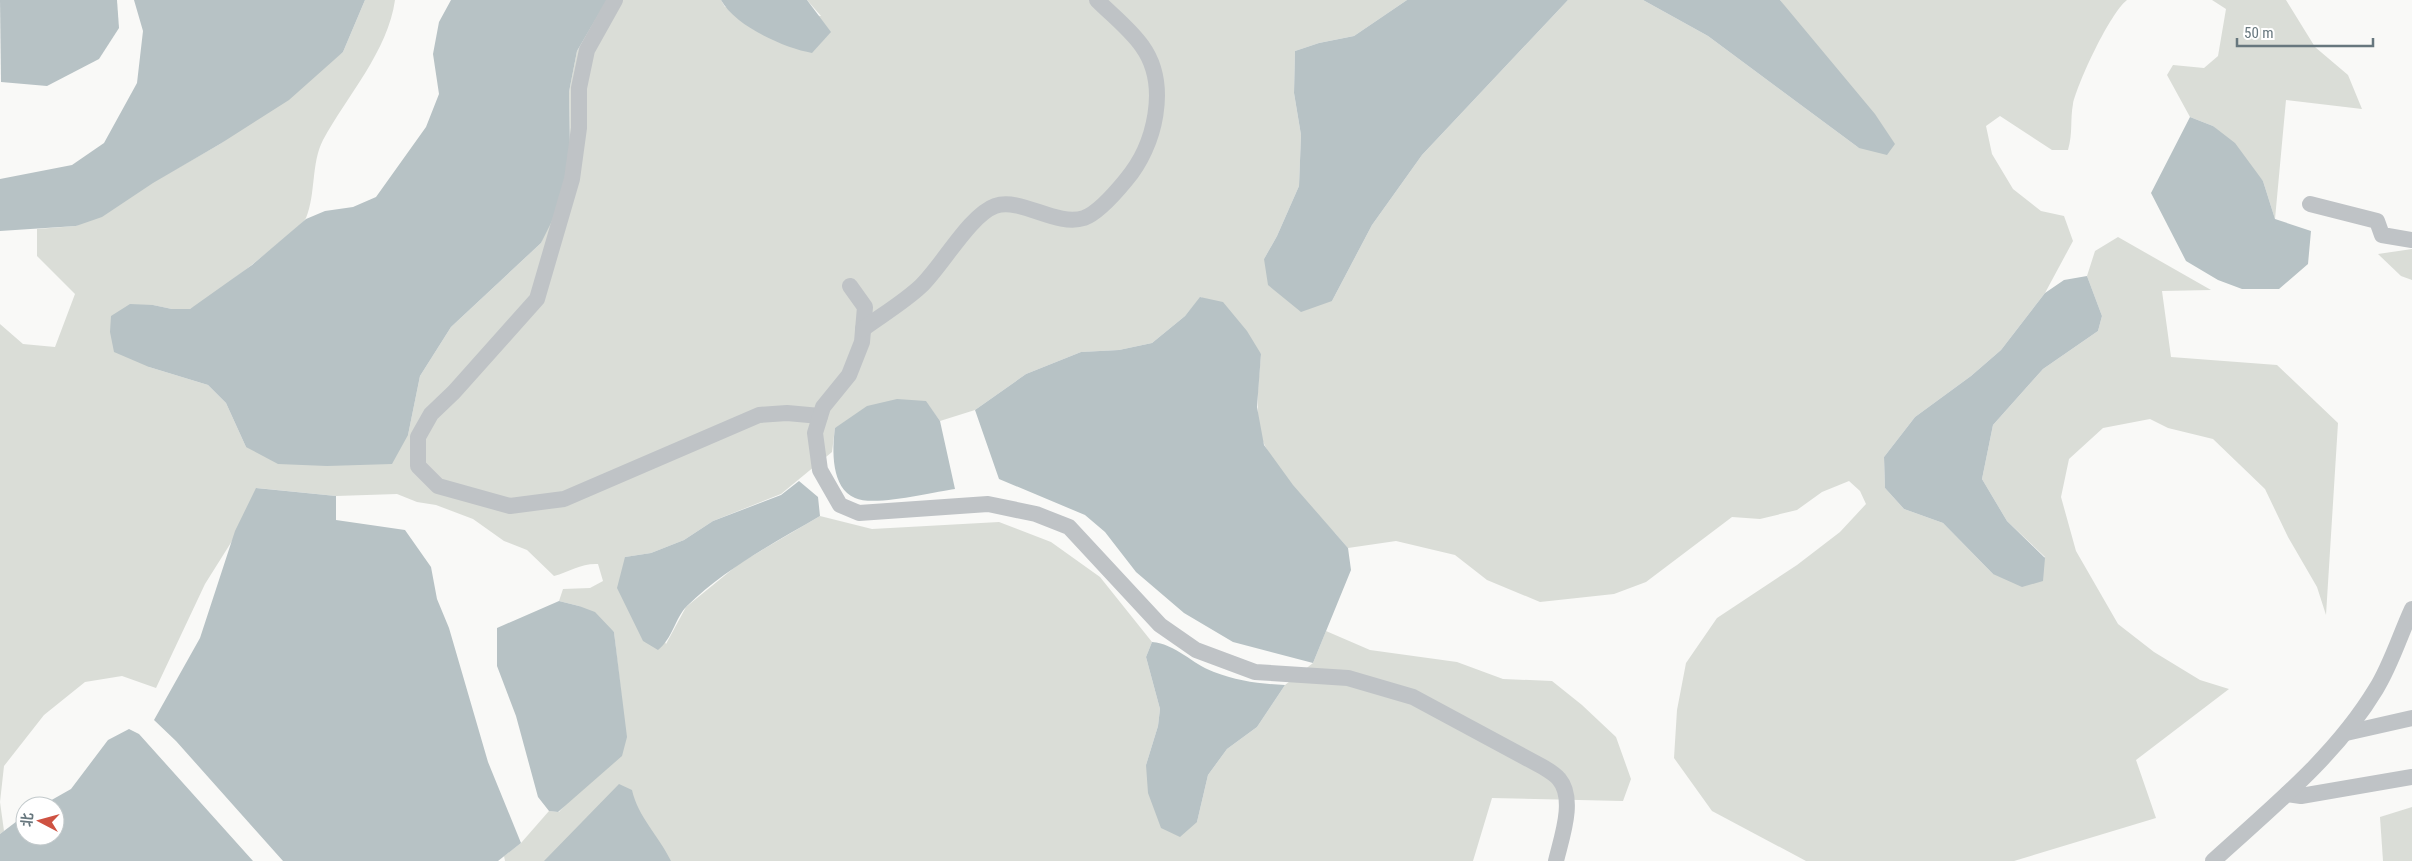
<svg xmlns="http://www.w3.org/2000/svg" width="2412" height="861" viewBox="0 0 2412 861" font-family="'Roboto Condensed','Noto Sans SC',sans-serif">
<style>
.green{fill:#daddd7}
.water{fill:#b7c2c5}
.lines{fill:none;stroke-linecap:round;stroke-linejoin:round}
.minor{stroke:#bfc3c6;stroke-width:16}
</style>
<rect width="100%" height="100%" fill="#f9f9f7"/>
<!-- green -->
<g class="green">
<path d="M 365,0 L 395,0 C 388,51 347,96 323,140 C 311,163 316,194 306,218 C 302,227 202,305 190,309 C 179,312 164,307 153,305 L 149,367 L 208,385 L 226,403 L 246,447 L 408,435 L 420,376 L 451,327 L 541,243 L 570,150 L 569,92 L 577,51 L 607,0 L 721,0 L 725,7 L 821,16 L 807,0 L 1407,0 L 1354,36 L 1319,43 L 1295,51 L 1294,93 L 1301,135 L 1299,186 L 1277,236 L 1264,259 L 1332,301 L 1372,225 L 1422,155 L 1568,0 L 1643,0 L 1708,36 L 1859,148 L 1790,14 L 1780,0 L 2127,0 C 2110,13 2078,82 2073,104 C 2070,120 2073,133 2068,150 L 2052,150 L 2000,116 L 1986,126 L 1992,154 L 2013,189 L 2041,211 L 2064,216 L 2073,241 L 2045,293 L 2001,350 L 1971,376 L 1915,417 L 1884,457 L 1885,488 L 1904,509 L 1943,523 L 1993,574 L 2045,557 L 2007,521 L 1982,479 L 1993,425 L 2043,369 L 2098,331 L 2102,316 L 2087,276 L 2095,251 L 2118,237 L 2211,290 L 2162,291 L 2171,357 L 2277,365 L 2338,423 L 2326,615 L 2317,587 L 2288,537 L 2265,489 L 2213,439 L 2168,428 L 2150,419 L 2103,428 L 2069,459 L 2061,497 L 2076,551 L 2118,624 L 2154,652 L 2200,680 L 2229,689 L 2136,760 L 2156,818 L 2014,861 L 1806,861 L 1712,811 L 1674,758 L 1677,710 L 1686,663 L 1717,618 L 1797,565 L 1840,532 L 1866,504 L 1860,491 L 1849,481 L 1822,492 L 1797,510 L 1760,519 L 1732,517 L 1646,582 L 1614,594 L 1540,602 L 1487,580 L 1455,555 L 1396,541 L 1348,548 C 1323,519 1282,480 1265,446 C 1253,424 1259,379 1261,354 L 1201,297 L 1185,316 L 1152,343 L 1119,350 L 1081,352 L 1026,374 L 975,410 L 940,421 L 925,401 L 835,428 L 832,452 L 781,494 L 713,521 L 684,540 L 651,553 L 625,557 L 666,644 L 686,607 L 740,563 L 820,516 L 872,529 L 999,522 L 1051,542 L 1100,577 L 1152,642 L 1146,657 L 1160,709 L 1158,726 L 1146,765 L 1197,822 L 1208,775 L 1227,749 L 1257,727 L 1285,685 L 1313,663 L 1326,631 L 1370,650 L 1457,662 L 1503,679 L 1552,681 L 1582,705 L 1616,737 L 1631,779 L 1623,801 L 1492,798 L 1473,861 L 505,861 L 504,856 L 521,843 L 549,811 L 559,812 L 626,737 L 614,632 L 579,606 L 559,601 L 563,589 L 590,588 L 603,581 L 598,564 C 582,563 569,572 554,576 L 527,550 L 504,541 L 473,519 L 436,505 L 417,502 L 397,494 L 336,496 L 257,488 L 232,541 L 205,584 L 156,688 L 122,676 L 85,682 L 44,715 L 4,766 L 0,802 L 4,831 L 0,834 L 0,324 L 23,344 L 55,347 L 75,294 L 37,256 L 37,229 L 76,226 L 220,144 L 343,52 Z"/>
<polygon points="2212,0 2286,0 2315,47 2348,75 2362,109 2286,100 2275,219 2263,181 2213,126 2190,117 2167,75 2173,65 2204,68 2218,56 2226,9"/>
<polygon points="2412,249 2412,280 2401,276 2378,254"/>
<polygon points="2412,807 2412,861 2383,861 2380,817"/>
</g>
<!-- water -->
<g class="water">
<polygon points="0,0 117,0 119,28 99,59 47,86 1,82"/>
<polygon points="134,0 365,0 343,52 289,100 220,144 153,183 102,217 76,226 0,231 0,179 72,165 104,143 137,83 143,31"/>
<polygon points="451,0 607,0 577,51 569,92 570,150 563,199 541,243 451,327 420,376 408,435 392,464 327,466 278,464 246,447 226,403 208,385 149,367 114,352 110,332 111,316 130,304 153,305 172,309 190,309 252,265 306,219 325,211 353,207 376,197 426,127 439,94 433,54 439,22"/>
<path d="M 721,0 L 807,0 L 831,32 L 812,53 C 784,48 735,26 721,0 Z"/>
<polygon points="1407,0 1568,0 1422,155 1372,225 1332,301 1301,312 1268,285 1264,259 1277,236 1299,186 1301,135 1294,93 1295,51 1319,43 1354,36"/>
<polygon points="1643,0 1780,0 1875,114 1895,144 1887,155 1859,148 1708,36"/>
<polygon points="2190,117 2213,126 2235,143 2263,181 2275,219 2311,231 2308,264 2279,289 2242,289 2218,280 2186,261 2151,193"/>
<polygon points="2087,276 2102,316 2098,331 2043,369 1993,425 1982,479 2007,521 2045,558 2043,581 2022,587 1993,574 1943,523 1904,509 1885,488 1884,457 1915,417 1971,376 2001,350 2045,293 2064,280"/>
<polygon points="1200,297 1223,302 1247,331 1261,354 1257,407 1264,445 1293,485 1348,548 1351,570 1313,663 1233,642 1184,613 1136,572 1105,532 1085,515 999,479 975,410 1026,374 1081,352 1119,350 1152,343 1185,316"/>
<path d="M 897,399 L 926,401 L 940,421 L 955,489 C 933,492 874,507 855,498 C 831,488 832,450 835,428 L 867,406 Z"/>
<path d="M 799,481 L 818,497 L 820,516 C 774,543 726,568 687,606 C 675,618 673,638 658,650 L 643,641 L 617,588 L 625,557 L 651,553 L 684,540 L 713,521 L 781,495 Z"/>
<polygon points="256,488 336,496 336,520 405,530 431,567 437,599 449,628 488,762 521,843 498,861 283,861 176,741 154,720 200,638 235,531"/>
<polygon points="559,601 579,606 595,612 614,632 627,737 622,756 558,812 549,811 538,797 516,716 497,666 497,628"/>
<path d="M 1152,642 C 1176,644 1192,664 1214,672 C 1237,681 1261,684 1285,685 L 1257,727 L 1227,749 L 1208,775 L 1197,822 L 1180,837 L 1161,828 L 1148,793 L 1146,765 L 1158,726 L 1160,709 L 1146,657 Z"/>
<polygon points="129,729 139,734 253,861 0,861 0,834 25,815 25,836 55,836 55,806 41,806 71,789 108,740"/>
<path d="M 619,784 L 632,790 C 638,817 659,836 671,861 L 544,861 Z"/>
</g>
<g class="lines">
<!-- minor -->
<g class="minor">
<polyline points="615,0 587,50 579,88 579,128 572,179 537,299 454,392 431,414 418,437 418,466 438,486 510,506 564,499 759,415 787,413 820,416"/>
<polyline points="2310,204 2377,221 2382,235 2412,240"/>
<path d="M 850,286 L 865,307 L 862,342 L 849,375 L 823,407 L 815,433 L 820,470 L 840,505 L 859,513 L 988,504 L 1036,514 L 1069,527 L 1160,625 L 1196,650 L 1255,672 L 1348,678 L 1413,697 L 1543,767 C 1548,770 1555,774 1559,779 C 1576,799 1561,839 1556,861"/>
<path d="M 863,329 C 882,315 904,302 921,286 C 942,266 970,215 995,206 C 1021,197 1056,227 1084,218 C 1098,213 1117,191 1126,180 C 1155,146 1170,85 1142,46 C 1130,29 1112,15 1097,0"/>
<polyline points="2346,733 2412,718"/>
<polyline points="2287,794 2301,796 2412,777"/>
<path d="M 2213,861 C 2271,808 2335,757 2376,689 C 2391,665 2400,635 2412,609"/>
</g>
</g>
<!-- north arrow -->
<g transform="translate(40 821) rotate(276)"><circle r="24" fill="#ffffff" stroke="#c2c9cb"/>
<path d="M0-4L9 19L0 12L-9 19Z" fill="#ce5242"/>
<text y="-8" font-size="14" font-weight="bold" text-anchor="middle" fill="#67777e">北</text>
</g>
<!-- scale -->
<path d="M2237 38v8h136v-8" fill="none" stroke="#67777e" stroke-width="2.5"/>
<text x="2244" y="38" font-size="15" fill="#67777e" stroke="#ffffff" stroke-width="4" paint-order="stroke">50 m</text>
</svg>
